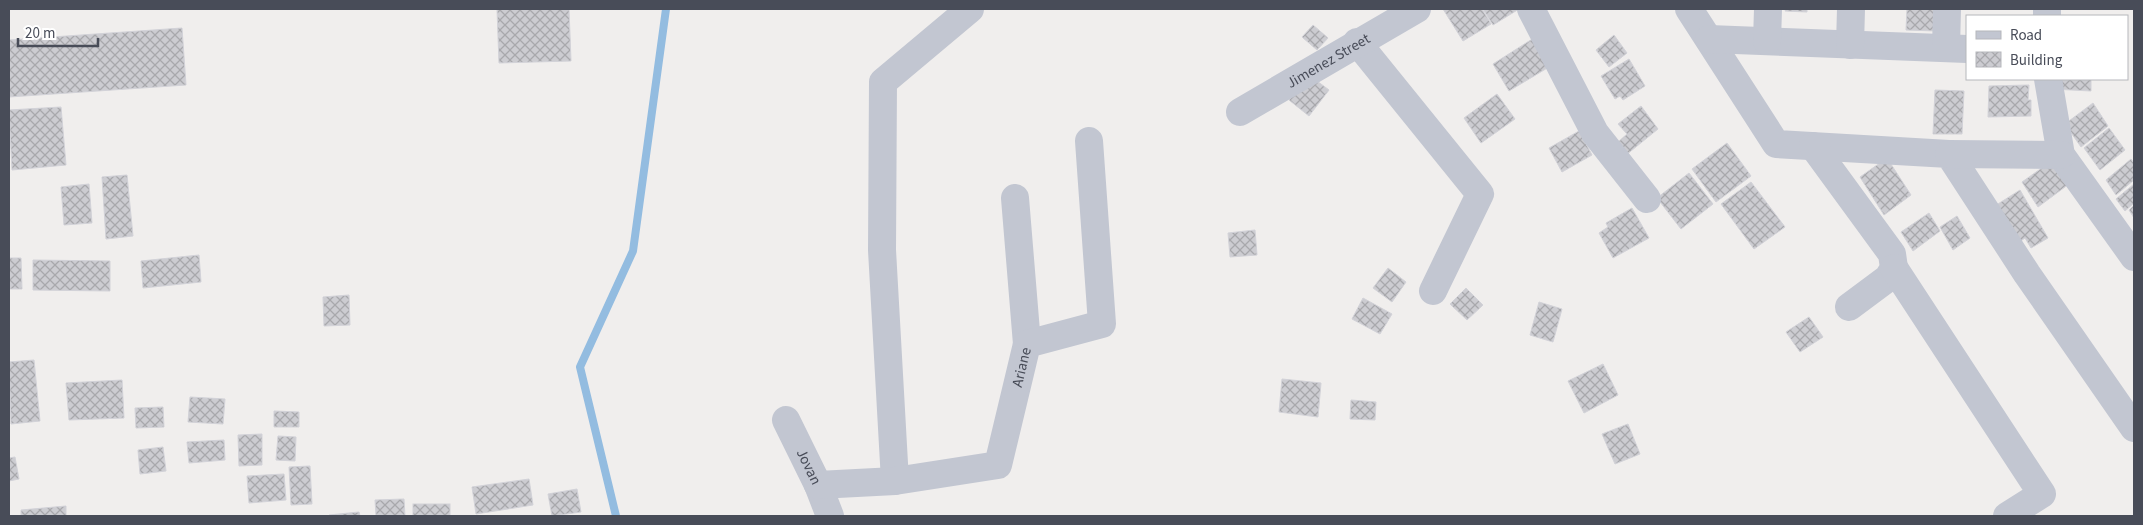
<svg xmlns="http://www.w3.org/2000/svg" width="2143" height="525" viewBox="0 0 2143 525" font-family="'Source Sans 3',sans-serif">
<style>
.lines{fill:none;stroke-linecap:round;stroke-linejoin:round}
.stream{stroke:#93bce0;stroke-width:8}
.building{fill:url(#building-cross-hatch);stroke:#d2d2d8}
.minor{stroke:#c2c6d1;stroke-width:28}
.labels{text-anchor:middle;stroke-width:4;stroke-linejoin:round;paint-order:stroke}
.street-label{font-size:15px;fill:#484c58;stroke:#fff}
</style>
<defs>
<pattern id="building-cross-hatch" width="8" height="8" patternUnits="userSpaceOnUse" patternTransform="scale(1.25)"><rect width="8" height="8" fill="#ccccd1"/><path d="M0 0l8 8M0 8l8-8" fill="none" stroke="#a8a8ac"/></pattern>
</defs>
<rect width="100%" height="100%" fill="#f0eeed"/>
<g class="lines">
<!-- stream -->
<polyline class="stream" points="616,516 580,367 633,251 666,9"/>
</g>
<!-- building -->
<g class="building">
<polygon points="497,9 569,9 571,61 499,63"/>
<polygon points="1443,9 1482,9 1491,24 1463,41"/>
<polygon points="1483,9 1519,9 1493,25"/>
<polygon points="1786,9 1807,9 1807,12 1785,11"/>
<polygon points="1907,9 1937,9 1937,31 1906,30"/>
<polygon points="1313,25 1328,38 1317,50 1302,37"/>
<polygon points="182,28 186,85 9,97 9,40"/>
<polygon points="1614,35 1627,53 1609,67 1596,50"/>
<polygon points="1537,36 1554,64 1509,91 1493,64"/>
<polygon points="1629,59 1645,86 1623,100 1620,96 1615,99 1601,76"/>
<polygon points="1309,75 1329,90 1309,116 1289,100"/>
<polygon points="2053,79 2091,79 2091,91 2052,89"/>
<polygon points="2029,85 2028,100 2031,100 2031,116 1988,117 1989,86"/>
<polygon points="1935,90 1964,91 1962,134 1933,134"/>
<polygon points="1497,94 1515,119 1481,143 1464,118"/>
<polygon points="2093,103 2108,126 2081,147 2065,124"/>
<polygon points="1641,106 1658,129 1626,155 1617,143 1627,134 1618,124"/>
<polygon points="61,107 66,165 12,170 9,110"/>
<polygon points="2109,128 2125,150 2100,170 2084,148"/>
<polygon points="1579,131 1592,155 1562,172 1549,148"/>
<polygon points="1727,143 1751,176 1716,202 1692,169"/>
<polygon points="1887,158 1911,195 1884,215 1860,177"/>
<polygon points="2131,159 2134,163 2134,180 2116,195 2106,180"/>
<polygon points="2053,160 2069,184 2038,207 2022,182"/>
<polygon points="1689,173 1713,204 1681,229 1657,198"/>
<polygon points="127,175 133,236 106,239 102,177"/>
<polygon points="1751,182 1785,227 1754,249 1721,204"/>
<polygon points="89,184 92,223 64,225 61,187"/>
<polygon points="2134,184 2134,203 2125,211 2116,199"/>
<polygon points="2020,190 2048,238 2031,248 2025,238 2012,247 1990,209"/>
<polygon points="2134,205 2134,218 2129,210"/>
<polygon points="1632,208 1649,238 1613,258 1599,233 1608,227 1606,223"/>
<polygon points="1929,213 1940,231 1913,251 1901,232"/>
<polygon points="1957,216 1970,238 1953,250 1940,227"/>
<polygon points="1255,230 1257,255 1230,257 1228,233"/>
<polygon points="199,255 201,282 143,288 141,261"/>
<polygon points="9,258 21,258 22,289 9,289"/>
<polygon points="33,260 110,261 110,291 33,290"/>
<polygon points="1388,268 1406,282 1392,302 1373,288"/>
<polygon points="1466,288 1483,305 1467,320 1450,304"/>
<polygon points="349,295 350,325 324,326 323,297"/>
<polygon points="1363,298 1392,314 1380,334 1352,319"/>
<polygon points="1539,302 1562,309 1553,342 1530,335"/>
<polygon points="1809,317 1823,337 1800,352 1786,332"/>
<polygon points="34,360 40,421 11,424 9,362"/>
<polygon points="1603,364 1618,395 1584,413 1568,381"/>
<polygon points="1282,379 1321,383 1318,417 1279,412"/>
<polygon points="122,380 124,418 69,420 66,383"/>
<polygon points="190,397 225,399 223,424 188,422"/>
<polygon points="1351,400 1376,402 1375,420 1350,419"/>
<polygon points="163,407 164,427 136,428 135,408"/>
<polygon points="274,411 299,412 299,427 274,427"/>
<polygon points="1628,424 1640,454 1615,464 1602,434"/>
<polygon points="262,434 262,465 239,466 238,435"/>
<polygon points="278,436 296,437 295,461 276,460"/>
<polygon points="224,440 225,460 189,463 187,442"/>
<polygon points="163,447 166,471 140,474 138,450"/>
<polygon points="15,457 19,479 9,481 9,458"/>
<polygon points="310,466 312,504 291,505 289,467"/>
<polygon points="284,474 286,500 249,503 247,476"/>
<polygon points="529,479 533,505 476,514 472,487"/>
<polygon points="577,489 581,512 552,516 548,494"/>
<polygon points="404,499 405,516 376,516 375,500"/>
<rect x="413" y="504" width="37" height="12"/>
<polygon points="66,506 66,516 21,516 21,510"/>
<polygon points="359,512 360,516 329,516 329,515"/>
</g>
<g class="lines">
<!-- minor -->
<g class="minor">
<polyline points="1531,9 1595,133 1647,199"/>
<polyline points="1689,9 1776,144 1949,154 2027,274 2134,428"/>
<polyline points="2047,16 2047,9"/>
<polyline points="1709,39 1967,49"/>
<polyline points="1767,41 1768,9"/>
<polyline points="1357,42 1480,194 1433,291"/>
<polyline points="1850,45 1851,9"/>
<polyline points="1946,48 1947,9"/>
<polyline points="2048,79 2061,155 2134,257"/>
<path id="s1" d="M 1240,112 L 1417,9"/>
<polyline points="1813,146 1892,254 1894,268 1888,278 1849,307"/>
<polyline points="1949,154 2061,155"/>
<polyline points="1015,198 1027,344"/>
<polyline points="1894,268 2042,494 2007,516"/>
<path id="s2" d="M 786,420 L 818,485 L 830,516"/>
<polyline points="895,481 882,250 883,82 970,9"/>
<path id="s3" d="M 818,485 L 895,481 L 998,465 L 1027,344 L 1102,324 L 1089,141"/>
</g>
</g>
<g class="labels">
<!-- street labels -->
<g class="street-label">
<text dy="5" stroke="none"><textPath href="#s1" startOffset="102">Jimenez Street</textPath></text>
<text dy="5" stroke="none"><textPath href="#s3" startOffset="282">Ariane</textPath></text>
<text dy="5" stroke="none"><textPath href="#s2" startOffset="52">Jovan</textPath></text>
</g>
</g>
<!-- border -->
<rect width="2143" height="525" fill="none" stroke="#484c58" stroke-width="20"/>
<!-- legend -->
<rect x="1966" y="15" width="162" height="65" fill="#ffffff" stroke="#b6b7bc"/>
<rect x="1976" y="31" width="25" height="8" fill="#c2c6d1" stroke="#b6b7bc"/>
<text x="2010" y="40" font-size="15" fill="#484c58">Road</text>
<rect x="1976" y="52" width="25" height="15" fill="url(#building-cross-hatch)" stroke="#b6b7bc"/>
<text x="2010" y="65" font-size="15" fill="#484c58">Building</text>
<!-- scale -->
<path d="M18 38v8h80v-8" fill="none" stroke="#484c58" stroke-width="2.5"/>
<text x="25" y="38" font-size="15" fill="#484c58" stroke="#ffffff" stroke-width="4" paint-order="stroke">20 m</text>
</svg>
